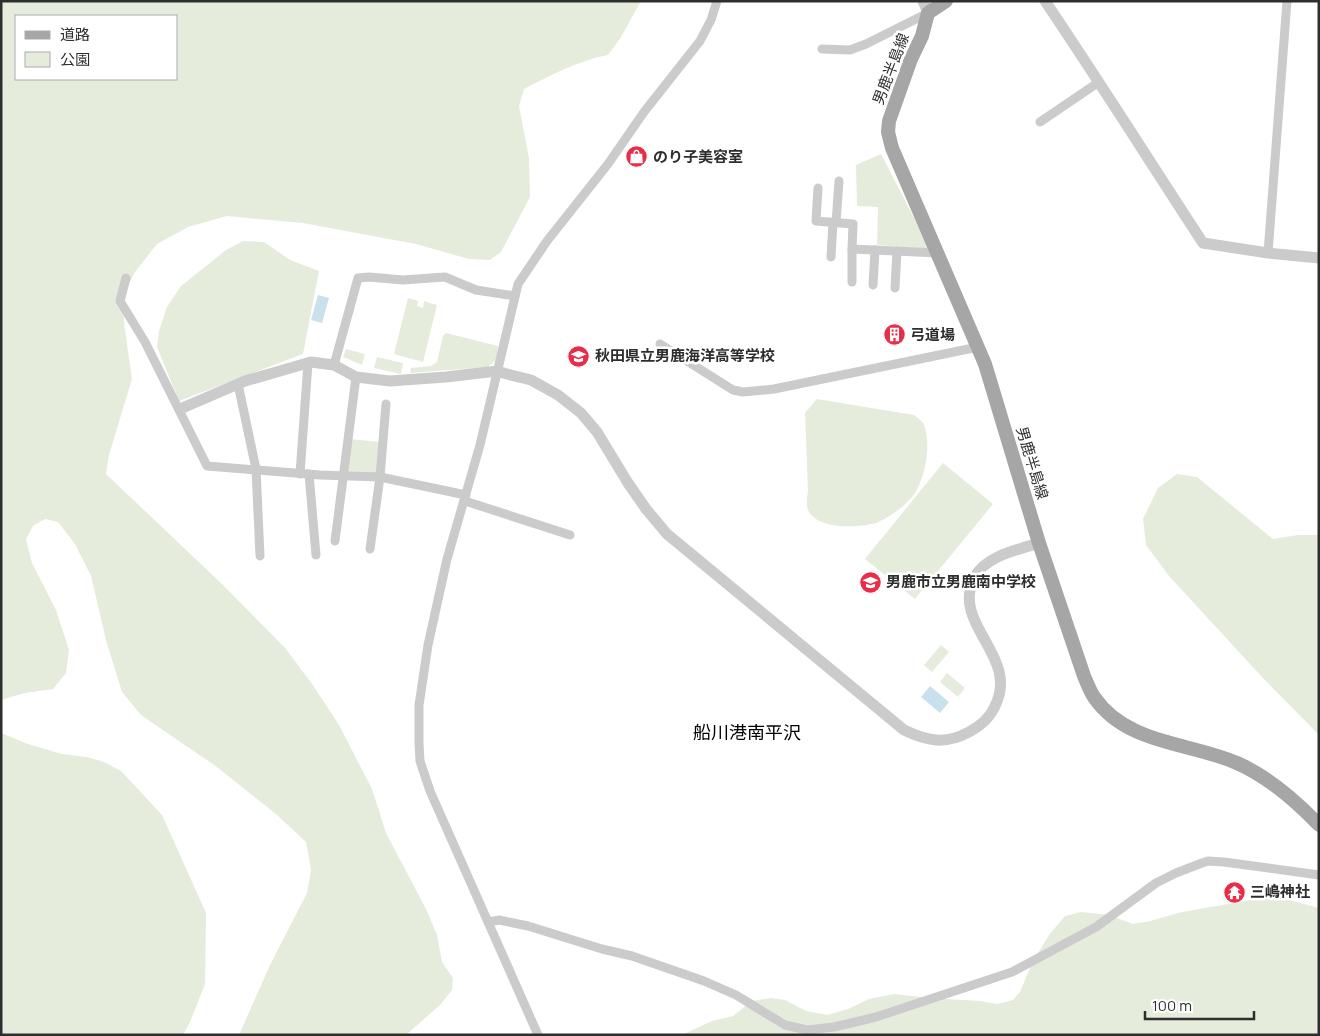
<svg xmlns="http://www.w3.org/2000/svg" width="1320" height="1036" viewBox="0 0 1320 1036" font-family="Manrope,'Noto Sans JP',sans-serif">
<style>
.green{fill:#e6ecdc;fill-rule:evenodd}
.water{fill:#c8e1ec}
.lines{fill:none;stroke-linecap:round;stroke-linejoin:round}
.minor{stroke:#cbcbcb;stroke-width:9}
.tertiary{stroke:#cbcbcb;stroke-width:11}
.primary{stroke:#a6a6a6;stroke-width:14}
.labels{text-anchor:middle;stroke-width:5;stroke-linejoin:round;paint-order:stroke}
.street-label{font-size:15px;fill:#2e2e2e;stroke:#fff}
.poi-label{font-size:15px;font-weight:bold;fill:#2e2e2e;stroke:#fff;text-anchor:start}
.quarter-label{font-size:18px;fill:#000;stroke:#fff}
</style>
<rect width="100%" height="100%" fill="#fff"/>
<!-- green -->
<g class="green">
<path d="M 1,1 L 641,1 L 621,37 L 608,55 C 577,61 551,75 524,89 L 519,106 L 529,158 L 530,197 L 501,252 L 490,260 L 469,259 L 416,244 L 303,223 L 227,216 L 188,227 L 157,244 L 135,272 L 123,295 L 124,323 L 132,379 L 109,455 L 106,474 L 223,585 L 286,649 L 312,684 L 339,725 L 372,789 L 386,833 L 426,909 L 437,935 L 442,962 L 453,978 L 452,990 L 440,1005 L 406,1035 L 239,1035 L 270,965 L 307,893 L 311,870 L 306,842 L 277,815 L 217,767 L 141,715 L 122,692 L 106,640 L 91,576 L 75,544 L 58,522 L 45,519 L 33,526 L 26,539 L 32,563 L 56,610 L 69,650 L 66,673 L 53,689 L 25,693 L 1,700 ZM 16,16 L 176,16 L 176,79 L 16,79 Z"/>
<polygon points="881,154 930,249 877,245 878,207 857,206 856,165"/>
<polygon points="243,241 264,242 290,260 319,271 303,354 179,401 157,347 159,331 167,307 181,286 226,250"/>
<polygon points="408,298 418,301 417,306 423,308 424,301 437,305 423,362 394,354"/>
<polygon points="446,333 498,346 497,359 488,367 410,373 411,368 431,366 437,362 443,336"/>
<polygon points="346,349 365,354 362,365 343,357"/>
<polygon points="377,357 403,363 401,374 374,368"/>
<path d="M 817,399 L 914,415 C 917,417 921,420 923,423 C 927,431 928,444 927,453 C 926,466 922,481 915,493 C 907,505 889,518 876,523 C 858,528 817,530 808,510 C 806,504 807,497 808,491 L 805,413 Z"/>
<polygon points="350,439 379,442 376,475 345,473"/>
<polygon points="943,463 993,504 915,599 865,559"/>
<polygon points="1177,474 1197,477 1273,539 1298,535 1319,535 1319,735 1262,677 1169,576 1146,545 1143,519 1158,488"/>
<polygon points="941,645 949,652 932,672 924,665"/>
<polygon points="947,673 965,688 958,697 940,682"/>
<polygon points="1,733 28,744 62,754 87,757 104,762 121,771 162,815 206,913 205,984 190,1022 183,1035 1,1035"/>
<polygon points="1262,898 1289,900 1319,908 1319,1035 682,1035 712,1021 733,1016 752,1001 771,998 785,1000 806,1011 827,1015 848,1009 869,999 894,994 930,998 981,1001 997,1004 1013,1000 1020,992 1032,963 1049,935 1065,916 1081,912 1109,915 1133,924 1150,921 1182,912"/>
</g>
<!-- water -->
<g class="water">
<polygon points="318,295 329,298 322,323 311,320"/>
<polygon points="930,686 949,702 940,713 921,697"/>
</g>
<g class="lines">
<!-- minor -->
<g class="minor">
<polyline points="822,49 850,50 866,44 928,13"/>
<polyline points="1040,122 1099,82"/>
<polyline points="818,188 816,221 853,224 852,249 938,253"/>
<polyline points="836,223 839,181"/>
<polyline points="1268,253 1287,1"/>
<polyline points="831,257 833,222"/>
<polyline points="126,278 120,301 145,342 207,466 320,475 380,477 466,495"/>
<polyline points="852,282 852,249"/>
<polyline points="873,285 875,250"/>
<polyline points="895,288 897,251"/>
<polyline points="660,344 733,390 743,392 774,389 978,347"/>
<polyline points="334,365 358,278 369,277 403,280 445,277 476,290 515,296"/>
<polyline points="238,384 256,469 260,556"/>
<polyline points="300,474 308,363"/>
<polyline points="309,474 316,555"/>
<polyline points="465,501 570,535"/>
<polyline points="335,541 356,377"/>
<polyline points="370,549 380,477 386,404"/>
<polyline points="488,922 499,920 528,926 602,949 632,956 704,981 736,995 785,1025 807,1030 834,1027 876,1017 1012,972 1096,927 1156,883 1176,873 1202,863 1208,861 1224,862 1319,875"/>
<polyline points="538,1035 430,791 420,761 419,743 419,705 428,645 447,559 480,445 518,284 547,241 608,164 644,112 700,41 711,20 717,1"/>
</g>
<!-- tertiary -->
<g class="tertiary">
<polyline points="923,1 928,13"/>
<path d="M 1045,1 C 1099,81 1150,162 1203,243 L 1268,253 L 1319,258"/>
<path d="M 180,409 L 245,381 L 311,362 L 334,365 L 356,377 L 390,381 L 446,377 L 497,371 L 507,374 L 531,380 L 558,395 L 581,413 L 597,432 L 628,483 L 646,509 L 667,534 L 904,730 C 927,741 945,745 969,732 C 980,726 990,718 995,706 C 1020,656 951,625 974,578 C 985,556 1017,550 1039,543"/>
</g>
<!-- primary -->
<path class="primary" d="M 946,1 L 928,13 L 922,36 L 911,59 L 889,121 L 888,132 L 892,148 L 985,364 L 1039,543 L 1084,676 C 1087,683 1090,691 1094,697 C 1127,745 1189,742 1237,763 C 1269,777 1295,800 1319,825"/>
</g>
<!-- icons -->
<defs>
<symbol id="shop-disc" viewBox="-11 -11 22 22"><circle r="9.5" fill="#e82d49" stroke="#fff"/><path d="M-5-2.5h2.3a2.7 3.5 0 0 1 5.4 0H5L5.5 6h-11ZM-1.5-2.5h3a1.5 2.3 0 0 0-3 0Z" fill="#fff"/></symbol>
<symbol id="building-disc" viewBox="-11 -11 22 22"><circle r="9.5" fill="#e82d49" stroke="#fff"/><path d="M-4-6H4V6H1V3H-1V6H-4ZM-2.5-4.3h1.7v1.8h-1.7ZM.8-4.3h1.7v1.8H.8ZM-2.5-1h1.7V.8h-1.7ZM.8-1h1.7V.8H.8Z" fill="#fff"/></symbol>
<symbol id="school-disc" viewBox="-11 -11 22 22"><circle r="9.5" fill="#e82d49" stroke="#fff"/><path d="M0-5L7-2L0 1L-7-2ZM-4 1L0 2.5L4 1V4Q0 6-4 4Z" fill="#fff"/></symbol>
<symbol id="temple-disc" viewBox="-11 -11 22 22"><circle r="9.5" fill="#e82d49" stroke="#fff"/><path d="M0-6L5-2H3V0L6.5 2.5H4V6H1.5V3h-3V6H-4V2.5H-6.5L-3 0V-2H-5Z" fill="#fff"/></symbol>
</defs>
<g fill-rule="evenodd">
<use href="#shop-disc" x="624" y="144" width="25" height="25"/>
<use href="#building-disc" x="882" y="322" width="25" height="25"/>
<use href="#school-disc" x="566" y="344" width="25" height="25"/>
<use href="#school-disc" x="858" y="570" width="25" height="25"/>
<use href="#temple-disc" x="1222" y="880" width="25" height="25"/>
</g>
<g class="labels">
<!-- street labels -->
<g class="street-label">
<text transform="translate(891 69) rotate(-69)" y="5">男鹿半島線</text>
<text transform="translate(1032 463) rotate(73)" y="5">男鹿半島線</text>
</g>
<!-- poi labels -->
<g class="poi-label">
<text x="653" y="162">のり子美容室</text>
<text x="910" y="340">弓道場</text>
<text x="595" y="361">秋田県立男鹿海洋高等学校</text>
<text x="886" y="587">男鹿市立男鹿南中学校</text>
<text x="1250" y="897">三嶋神社</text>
</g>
<!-- quarter labels -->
<g class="quarter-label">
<text x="747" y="739">船川港南平沢</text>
</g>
</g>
<!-- border -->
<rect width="1320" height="1036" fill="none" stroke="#2e2e2e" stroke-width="5"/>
<!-- legend -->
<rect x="15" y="15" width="162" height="65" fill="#ffffff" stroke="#ababab"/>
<rect x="25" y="31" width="25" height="8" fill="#a6a6a6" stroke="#ababab"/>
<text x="60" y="40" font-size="15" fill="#2e2e2e">道路</text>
<rect x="25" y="52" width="25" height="15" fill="#e6ecdc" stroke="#ababab"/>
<text x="60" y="65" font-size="15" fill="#2e2e2e">公園</text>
<!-- scale -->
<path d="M1145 1011v8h109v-8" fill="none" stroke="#2e2e2e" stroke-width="2.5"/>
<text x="1152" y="1011" font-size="15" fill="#2e2e2e" stroke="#ffffff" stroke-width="4" paint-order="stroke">100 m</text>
</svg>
